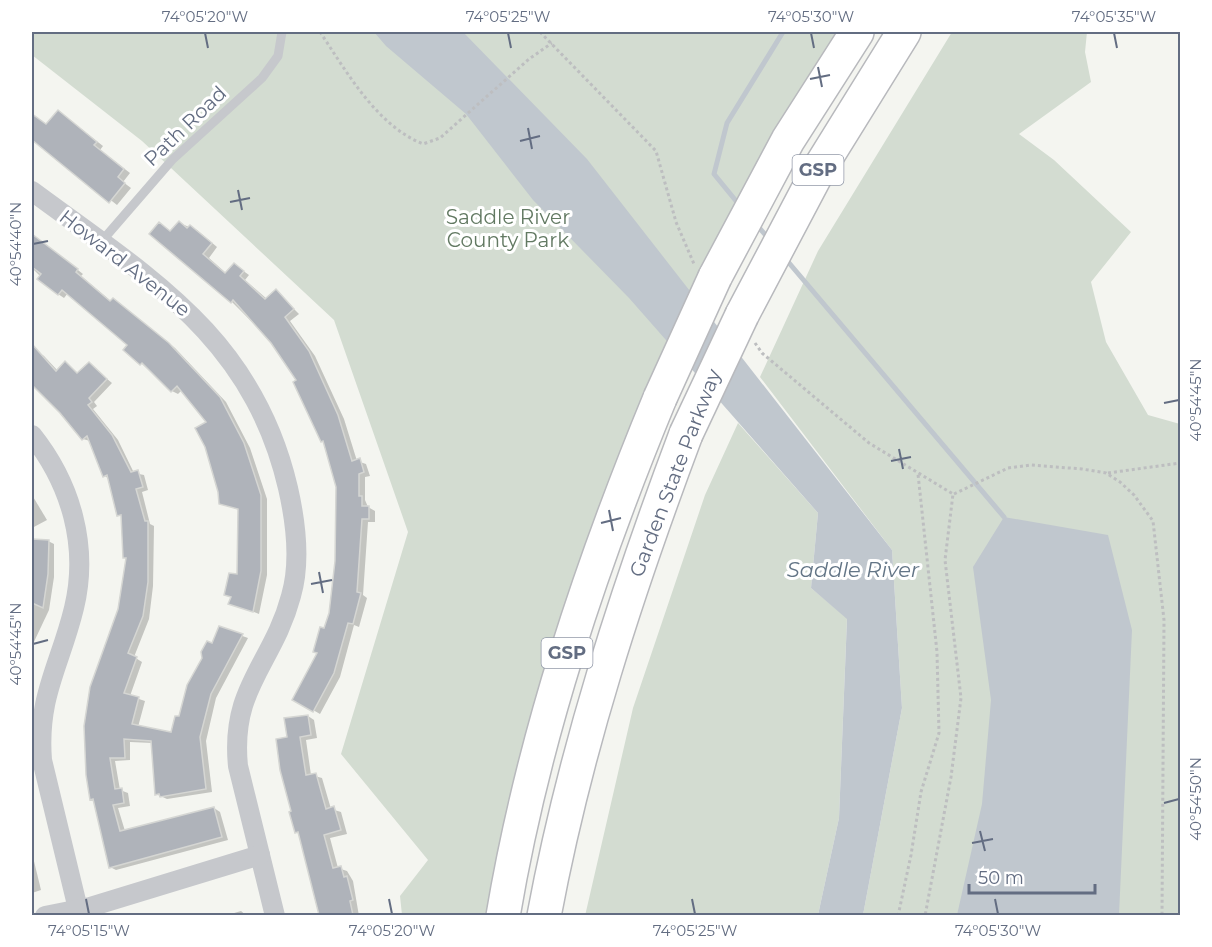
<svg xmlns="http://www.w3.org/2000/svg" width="1212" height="947" viewBox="0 0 1212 947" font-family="Montserrat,sans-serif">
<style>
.green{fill:#d3dcd1}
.water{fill:#c0c7ce}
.shadow{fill:#0003}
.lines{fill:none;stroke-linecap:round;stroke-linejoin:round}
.stream{stroke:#c0c7ce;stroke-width:5}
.building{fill:#afb3ba;stroke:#d5d6d3;stroke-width:1.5}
.highway-casing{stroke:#b8b9bd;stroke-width:36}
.path{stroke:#bdbec0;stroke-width:3;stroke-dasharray:3 3;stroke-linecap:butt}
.lane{stroke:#c6c8cc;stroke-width:9}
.street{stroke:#c6c8cc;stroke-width:20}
.highway{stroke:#fff;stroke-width:33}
.highway-bridge-casing{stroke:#b8b9bd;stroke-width:36;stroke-linecap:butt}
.highway-bridge{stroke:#fff;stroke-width:33}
.ticks{fill:none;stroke:#636d82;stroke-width:2}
.labels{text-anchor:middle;stroke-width:6;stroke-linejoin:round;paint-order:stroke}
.shield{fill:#fff;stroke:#9299a8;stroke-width:1.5}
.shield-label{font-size:18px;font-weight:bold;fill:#636d82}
.street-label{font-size:20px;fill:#636d82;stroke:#fff}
.park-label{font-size:20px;fill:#627962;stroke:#fff}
.water-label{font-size:21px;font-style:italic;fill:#637586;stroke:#fff}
.neatline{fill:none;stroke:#636d82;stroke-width:2}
.ticks-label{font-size:15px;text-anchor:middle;fill:#636d82}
</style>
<rect width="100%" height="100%" fill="#f4f5f0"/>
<!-- green -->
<g class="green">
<polygon points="32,32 851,32 725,228 489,915 402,915 400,896 428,860 341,754 408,532 334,320 142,141 32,55"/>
<polygon points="952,32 1087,32 1085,52 1091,82 1019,134 1054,160 1131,232 1091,282 1106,342 1148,415 1180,424 1180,915 863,915 902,708 892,550 760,377 818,251"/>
<polygon points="738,423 818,513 811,588 847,618 839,818 818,915 585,916 633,708 705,495"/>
</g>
<!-- water -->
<g class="water">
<polygon points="374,32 463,32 587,159 892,550 902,708 863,915 818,915 839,818 847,619 811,588 818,513 629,298 533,200 466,114 386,46"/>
<polygon points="1004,517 1108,535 1132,630 1119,915 957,915 982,804 991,700 973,567"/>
</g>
<!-- shadow -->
<g class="shadow">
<polygon points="58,111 103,146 100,150 130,173 123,182 131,188 117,205 32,138 32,114 47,125"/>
<polygon points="179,223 197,230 217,247 209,258 227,274 235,265 249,275 245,280 267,299 276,291 299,314 290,321 315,356 344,419 357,461 366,464 370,476 365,477 365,500 368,507 375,511 375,522 368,522 363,595 367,598 359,627 354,625 340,677 320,714 294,699 319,654 330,613 336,561 337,486 325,442 299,381 272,342 232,302 171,232"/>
<polygon points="32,234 83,274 81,276 112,302 119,304 175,348 226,402 250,448 267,499 267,575 259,614 230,603 232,598 226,594 238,576 239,510 220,503 209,423 182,390 178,394 172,391 141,363 129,344 68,293 64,298 58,294 32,268"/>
<polygon points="32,348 44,356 58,371 65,363 79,374 89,364 112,383 94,402 97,406 93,409 118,440 134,473 144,475 148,490 142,492 150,524 154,526 153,586 149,619 134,657 142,662 130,696 145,701 138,727 172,734 220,628 248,638 216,698 206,741 212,792 167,799 156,794 153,743 130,742 130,760 115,761 120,790 128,793 130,806 118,808 125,831 214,808 220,812 228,840 116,870 110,867 95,801 91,799 127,559 124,557 123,517 119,515 109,479 105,476 90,441 83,439 32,382"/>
<polygon points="32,495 47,520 32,528"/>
<polygon points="32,541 48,541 54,544 54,577 49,610 32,646"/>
<polygon points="308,716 314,720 317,738 306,740 311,775 322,778 331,809 341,812 347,834 330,838 338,868 347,871 353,881 359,916 321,916 300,834 296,832 289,738"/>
<polygon points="32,853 41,890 32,893"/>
<polygon points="241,911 247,916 224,916"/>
</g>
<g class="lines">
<!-- stream -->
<g class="stream">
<polyline points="741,207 714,174 727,123 783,32"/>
<polyline points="755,223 769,239"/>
<polyline points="784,257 1004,517"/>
</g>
</g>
<!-- building -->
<g class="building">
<polygon points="58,110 97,142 94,145 124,169 118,177 125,183 109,203 32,140 32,114 46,124"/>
<polygon points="179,221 187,228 190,225 212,243 203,254 225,273 234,263 244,271 240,276 265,299 276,289 294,309 285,317 309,351 338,415 352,461 360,458 364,472 359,474 359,496 362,496 362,506 369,506 369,519 362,519 357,592 361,593 353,624 348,623 334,673 313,712 292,700 317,653 313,652 320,627 324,628 329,613 335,561 336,487 323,441 321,442 293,382 296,380 271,343 233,300 231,303 149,234 159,222 170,231"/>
<polygon points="32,234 78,269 76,272 110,301 113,298 169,343 220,397 244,443 261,495 261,571 253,612 228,604 231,597 224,595 229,573 237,574 238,509 219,504 218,492 205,447 195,428 206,422 177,386 171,392 142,363 140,365 123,350 127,345 62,290 58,295 37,279 41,274 32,267"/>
<polygon points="32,344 56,371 65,361 77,373 89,362 107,379 89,398 92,402 88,405 112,435 131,472 138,470 143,487 136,489 145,521 148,521 148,582 143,616 128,653 137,657 124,693 139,697 132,724 171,732 175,716 179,716 187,685 202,658 201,652 207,641 212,643 219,626 243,634 211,694 200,737 206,789 160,797 159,794 155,795 151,741 124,739 125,758 110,758 115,789 122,788 124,803 113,805 120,831 214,807 222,837 109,868 93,799 90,800 86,775 84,726 90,687 118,609 126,558 123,558 121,515 117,516 107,475 103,477 87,436 82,440 60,413 32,385"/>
<polygon points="32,539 49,540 48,574 43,608 32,603"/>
<polygon points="308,715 311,735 300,737 306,775 316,773 326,809 334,806 341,830 324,835 333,868 341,866 344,877 347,876 353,900 350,901 353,915 319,915 298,832 295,833 289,812 291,811 280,770 276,739 287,737 284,718"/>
</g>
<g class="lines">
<defs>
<g id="highway">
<polyline points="715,277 788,140 857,32"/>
<polyline points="742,315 819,169 904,32"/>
<path d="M 503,916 C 533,738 591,565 660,398"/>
<path d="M 544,916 C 575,750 627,591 686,434"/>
</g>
</defs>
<!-- highway casing -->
<use href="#highway" class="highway-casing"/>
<!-- path -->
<g class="path">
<path d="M 320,32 C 347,72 376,125 423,144 L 440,138 L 529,59 L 552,43"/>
<polyline points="540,32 656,151 676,222 694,264"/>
<polyline points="755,343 762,353 869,443 953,494 945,560 961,698 951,777 925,916"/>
<polyline points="1108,473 1180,463"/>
<polyline points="954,494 1008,468 1031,465 1082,469 1106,473 1120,482 1134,495 1153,521 1164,620 1162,916"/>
<polyline points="898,916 911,855 921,792 939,733 937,652 918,474"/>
</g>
<!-- lane -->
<polyline class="lane" points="101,242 172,160 262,78 278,56 282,32"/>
<!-- street -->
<g class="street">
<path d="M 32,191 C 148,277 253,337 288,488 C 296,523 301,562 291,596 C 273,664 230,687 238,766 L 275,916"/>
<path d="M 32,435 C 71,484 89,546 74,608 C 60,666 37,696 42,760 L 78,909"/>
<polyline points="45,916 90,907 260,855"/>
</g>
<!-- highway -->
<use href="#highway" class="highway"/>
<defs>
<g id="highway-bridge">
<polyline points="660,398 715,277"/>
<polyline points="686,434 742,315"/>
</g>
</defs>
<!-- highway-bridge casing -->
<use href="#highway-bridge" class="highway-bridge-casing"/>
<!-- highway-bridge -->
<use href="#highway-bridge" class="highway-bridge"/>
</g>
<!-- ticks -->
<path class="ticks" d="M 205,33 L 208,48M 508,33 L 511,48M 811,33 L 814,48M 1114,33 L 1117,48M 818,67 L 822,87M 810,79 L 830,75M 528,128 L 532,149M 520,141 L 540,136M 238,190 L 242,210M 230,202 L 250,198M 33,244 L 48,241M 1164,403 L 1179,400M 899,449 L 903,469M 891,461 L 911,457M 609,510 L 613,531M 601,523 L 621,518M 319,572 L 323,593M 311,584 L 332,580M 33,644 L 48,640M 1164,803 L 1179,799M 980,831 L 985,851M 972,843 L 993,839M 86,899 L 89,914M 389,899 L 392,914M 692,899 L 695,914M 995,899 L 998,914"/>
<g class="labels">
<!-- shield labels -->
<g class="shield">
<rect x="792.5" y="155" width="51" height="30" rx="4.5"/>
<rect x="541.5" y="638" width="51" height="30" rx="4.5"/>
</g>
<g class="shield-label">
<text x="818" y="176">GSP</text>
<text x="567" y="659">GSP</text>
</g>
<!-- street labels -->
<g class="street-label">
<text transform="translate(185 126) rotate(-44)" y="7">Path Road</text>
<text transform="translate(125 263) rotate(38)" y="7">Howard Avenue</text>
<text transform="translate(675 473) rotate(-69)" y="7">Garden State Parkway</text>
</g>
<!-- park labels -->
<g class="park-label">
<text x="508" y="224">Saddle River<tspan x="508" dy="23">County Park</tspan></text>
</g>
<!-- water labels -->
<g class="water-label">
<text x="853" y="577">Saddle River</text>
</g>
</g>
<!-- border -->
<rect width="1212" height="947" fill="none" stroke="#ffffff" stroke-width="66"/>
<!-- scale -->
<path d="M969 884v9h126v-9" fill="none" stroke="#636d82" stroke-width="3"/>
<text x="978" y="884" font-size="18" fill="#636d82" stroke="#ffffff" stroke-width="4.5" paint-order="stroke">50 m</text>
<rect x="33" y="33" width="1146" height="881" class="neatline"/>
<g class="ticks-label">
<text x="205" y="22">74°05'20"W</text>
<text x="508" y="22">74°05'25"W</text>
<text x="811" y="22">74°05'30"W</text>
<text x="1114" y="22">74°05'35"W</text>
<text transform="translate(16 244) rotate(-90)" y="5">40°54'40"N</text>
<text transform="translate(1196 400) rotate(-90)" y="5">40°54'45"N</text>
<text transform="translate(16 644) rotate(-90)" y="5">40°54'45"N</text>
<text transform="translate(1196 799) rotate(-90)" y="5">40°54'50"N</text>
<text x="89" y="936">74°05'15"W</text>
<text x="392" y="936">74°05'20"W</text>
<text x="695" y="936">74°05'25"W</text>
<text x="998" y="936">74°05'30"W</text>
</g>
</svg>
